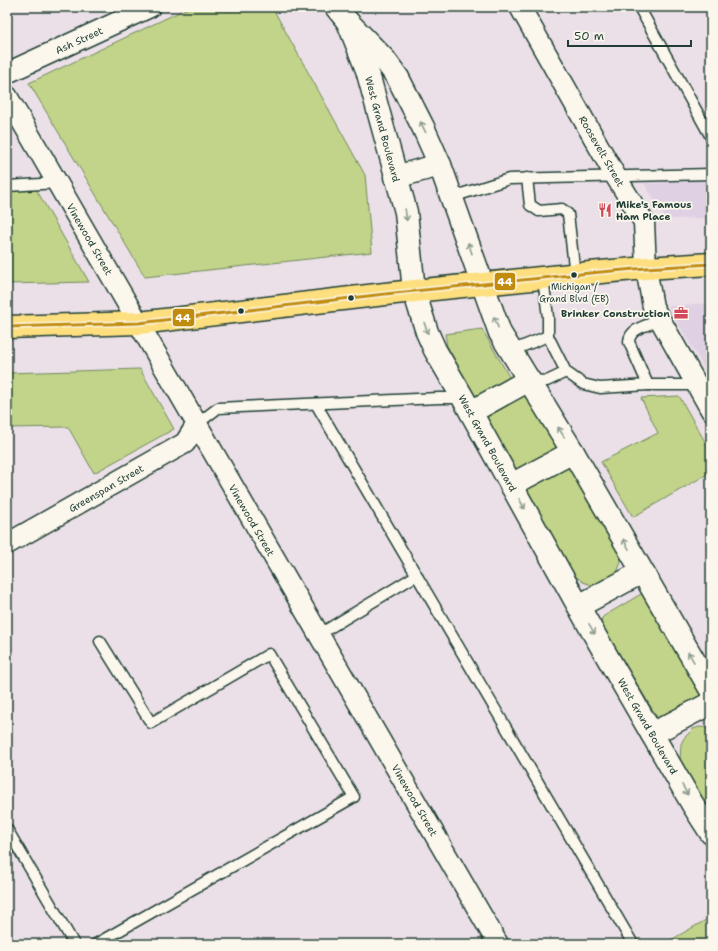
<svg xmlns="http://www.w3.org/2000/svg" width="718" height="951" viewBox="0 0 718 951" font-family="'Shantell Sans',sans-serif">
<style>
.built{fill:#e0d0e3}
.green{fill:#c1d489;stroke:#70885e}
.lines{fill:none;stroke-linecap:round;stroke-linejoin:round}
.lane-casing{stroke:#1f3d34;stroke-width:13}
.street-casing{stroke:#1f3d34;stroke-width:23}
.secondary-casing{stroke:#1f3d34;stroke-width:25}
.primary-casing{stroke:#1f3d34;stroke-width:25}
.lane{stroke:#fbf7ec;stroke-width:10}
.street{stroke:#fbf7ec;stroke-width:20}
.secondary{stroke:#fbf7ec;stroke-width:22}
.primary{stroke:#fddf80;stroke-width:22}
.bus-1-casing{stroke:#fbf7ec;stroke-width:6}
.bus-1{stroke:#c18c0d;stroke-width:3}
.oneway{stroke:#8d9a90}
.bus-dot{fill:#1f3d34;stroke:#fbf7ec;stroke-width:1.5}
.labels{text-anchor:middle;stroke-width:3.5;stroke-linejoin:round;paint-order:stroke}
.bus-label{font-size:9px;fill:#1f3d34;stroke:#fbf7ec}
.street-label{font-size:10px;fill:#1f3d34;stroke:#fbf7ec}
.poi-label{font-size:10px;font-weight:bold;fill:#1f3d34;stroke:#fbf7ec;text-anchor:start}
.line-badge{stroke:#fbf7ec;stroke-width:1.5}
.badge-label{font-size:11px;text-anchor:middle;font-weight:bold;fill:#fff}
</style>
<rect width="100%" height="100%" fill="#ebe0e7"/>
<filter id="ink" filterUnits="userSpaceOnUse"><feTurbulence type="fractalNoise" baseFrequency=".025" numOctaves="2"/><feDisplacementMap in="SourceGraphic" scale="8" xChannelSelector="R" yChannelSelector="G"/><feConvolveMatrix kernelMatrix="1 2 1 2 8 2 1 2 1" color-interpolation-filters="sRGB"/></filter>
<g filter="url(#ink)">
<!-- built -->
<g class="built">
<polygon points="711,180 711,218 666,219 644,183"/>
<polygon points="711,303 711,380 668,306"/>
</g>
<!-- green -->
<g class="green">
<polygon points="190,7 272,7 365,175 372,252 145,277 29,83"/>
<polygon points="36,189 89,282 7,284 7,190"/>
<polygon points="482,329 511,380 476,398 447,346 445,334"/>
<polygon points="140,369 174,429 94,473 68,427 7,428 7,373"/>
<polygon points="527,394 561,450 515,472 487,420 487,417"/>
<polygon points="679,396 711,452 711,472 633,517 601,462 658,433 641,398"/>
<polygon points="567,467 570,468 620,552 621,562 616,575 594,586 583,582 574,575 526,491 527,489"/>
<polygon points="641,594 645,596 703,694 702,697 658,719 601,623 602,618 604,616"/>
<polygon points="699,727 711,728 711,813 680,759 681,744 684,738 693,729"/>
<polygon points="711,917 711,944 664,944"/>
</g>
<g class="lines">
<defs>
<g id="lane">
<polyline points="639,7 711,137"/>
<polyline points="527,178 530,205 539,211 562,209 568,214 575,275"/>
<polyline points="7,186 58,183"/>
<polyline points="452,197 509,179 711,174"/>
<polyline points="548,336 566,372"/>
<polyline points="511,351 548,336 548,317 543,278"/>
<polyline points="531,380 547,381 566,372 583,384 600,388 648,385 697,385"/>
<path d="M 648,385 L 629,342 C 629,328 649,325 660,320"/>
<polyline points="316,404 633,944"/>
<polyline points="197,424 218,408 439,398 463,398"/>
<polyline points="318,635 417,575"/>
<polyline points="7,829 74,944"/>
<polyline points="96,944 354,797 269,654 151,723 100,641"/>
</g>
<g id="street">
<polyline points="520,7 616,177 644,222 646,268 653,307 711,410"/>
<polyline points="7,73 150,7"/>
<polyline points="7,96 498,944"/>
<polyline points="7,544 185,443 197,424"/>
</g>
<g id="secondary">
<polyline points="336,7 348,22 384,59 398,78 423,127 440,165 500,333 573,452 711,690"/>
<polyline points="348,22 367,70 406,212 414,291 427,332 435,350 463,398 590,627 693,805 711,833"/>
<polyline points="395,177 440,165"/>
<polyline points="471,412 529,380"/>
<polyline points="511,485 573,452"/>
<polyline points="579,606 642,572"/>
<polyline points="652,734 711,703"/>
</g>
<polyline id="primary" points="7,327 139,323 385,294 590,273 646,268 711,264"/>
</defs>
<!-- lane casing -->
<use href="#lane" class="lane-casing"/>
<!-- street casing -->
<use href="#street" class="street-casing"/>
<!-- secondary casing -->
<use href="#secondary" class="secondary-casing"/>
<!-- primary casing -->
<use href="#primary" class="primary-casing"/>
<!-- lane -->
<use href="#lane" class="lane"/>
<!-- street -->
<use href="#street" class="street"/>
<!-- secondary -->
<use href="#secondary" class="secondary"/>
<!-- primary -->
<use href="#primary" class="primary"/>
<defs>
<polyline id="bus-1" points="7,327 139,323 385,294 590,273 646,268 711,264"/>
</defs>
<!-- bus-1 casing -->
<use href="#bus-1" class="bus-1-casing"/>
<!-- bus-1 -->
<use href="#bus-1" class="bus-1"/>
</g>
<!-- one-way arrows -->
<defs><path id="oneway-shaft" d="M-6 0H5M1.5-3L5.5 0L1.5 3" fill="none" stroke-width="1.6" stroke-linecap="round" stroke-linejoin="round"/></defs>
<g class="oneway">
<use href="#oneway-shaft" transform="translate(423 127) rotate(-116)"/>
<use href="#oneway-shaft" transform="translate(406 215) rotate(82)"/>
<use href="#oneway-shaft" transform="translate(470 248) rotate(-109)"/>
<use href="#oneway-shaft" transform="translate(496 322) rotate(-110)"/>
<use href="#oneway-shaft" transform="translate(426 328) rotate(71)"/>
<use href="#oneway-shaft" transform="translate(561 432) rotate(-122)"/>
<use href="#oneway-shaft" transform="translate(522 504) rotate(61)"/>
<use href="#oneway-shaft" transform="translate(626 544) rotate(-120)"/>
<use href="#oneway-shaft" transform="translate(592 629) rotate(60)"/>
<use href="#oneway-shaft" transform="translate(691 657) rotate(-120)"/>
<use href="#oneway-shaft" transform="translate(685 790) rotate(60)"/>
</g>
</g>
<!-- icons -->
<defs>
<symbol id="restaurant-bare" viewBox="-9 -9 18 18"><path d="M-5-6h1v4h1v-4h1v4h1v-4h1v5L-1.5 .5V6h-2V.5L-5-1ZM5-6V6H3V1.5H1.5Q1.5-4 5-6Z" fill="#d1495b" stroke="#fbf7ec" stroke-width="2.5" paint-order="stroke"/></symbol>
<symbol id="office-bare" viewBox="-9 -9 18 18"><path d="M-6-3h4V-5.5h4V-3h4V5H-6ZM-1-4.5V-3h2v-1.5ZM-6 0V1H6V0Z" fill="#d1495b" stroke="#fbf7ec" stroke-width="2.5" paint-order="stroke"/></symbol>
</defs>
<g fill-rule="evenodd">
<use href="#restaurant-bare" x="595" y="200" width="20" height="20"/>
<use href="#office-bare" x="671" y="303" width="20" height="20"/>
</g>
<!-- markers -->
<g class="bus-dot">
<circle cx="574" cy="275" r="3.5"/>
<circle cx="351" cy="298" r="3.5"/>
<circle cx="241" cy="311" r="3.5"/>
</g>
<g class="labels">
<!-- bus labels -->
<g class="bus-label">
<text x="574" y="290">Michigan /<tspan x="574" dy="12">Grand Blvd (EB)</tspan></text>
</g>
<!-- street labels -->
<g class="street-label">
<text transform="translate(79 40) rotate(-25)" y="4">Ash Street</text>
<text transform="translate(383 129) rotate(75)" y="4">West Grand Boulevard</text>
<text transform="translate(602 151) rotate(60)" y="4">Roosevelt Street</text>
<text transform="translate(90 239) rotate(60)" y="4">Vinewood Street</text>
<text transform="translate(488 443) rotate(61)" y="4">West Grand Boulevard</text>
<text transform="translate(106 488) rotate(-30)" y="4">Greenspan Street</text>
<text transform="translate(252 520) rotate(60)" y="4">Vinewood Street</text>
<text transform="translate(648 726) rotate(60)" y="4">West Grand Boulevard</text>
<text transform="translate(415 800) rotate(60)" y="4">Vinewood Street</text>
</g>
<!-- poi labels -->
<g class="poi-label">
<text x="616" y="208">Mike's Famous<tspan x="616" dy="12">Ham Place</tspan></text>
<text x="670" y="317" text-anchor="end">Brinker Construction</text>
</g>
</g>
<g class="line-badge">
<rect x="494" y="272" width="22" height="19" rx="4" fill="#c18c0d"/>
<rect x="172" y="308" width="23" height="19" rx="4" fill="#c18c0d"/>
</g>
<g class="badge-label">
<text x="505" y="286">44</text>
<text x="183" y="322">44</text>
</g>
<!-- margin -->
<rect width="718" height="951" fill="none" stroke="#fbf7ec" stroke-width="24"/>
<rect x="12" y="12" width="694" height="927" fill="none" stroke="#1f3d34" stroke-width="1.5" filter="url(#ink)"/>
<!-- scale -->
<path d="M568 40v6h123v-6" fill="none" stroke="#1f3d34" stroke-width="2"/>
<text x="574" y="40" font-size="12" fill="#1f3d34" stroke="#fbf7ec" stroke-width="3" paint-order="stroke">50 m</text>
</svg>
